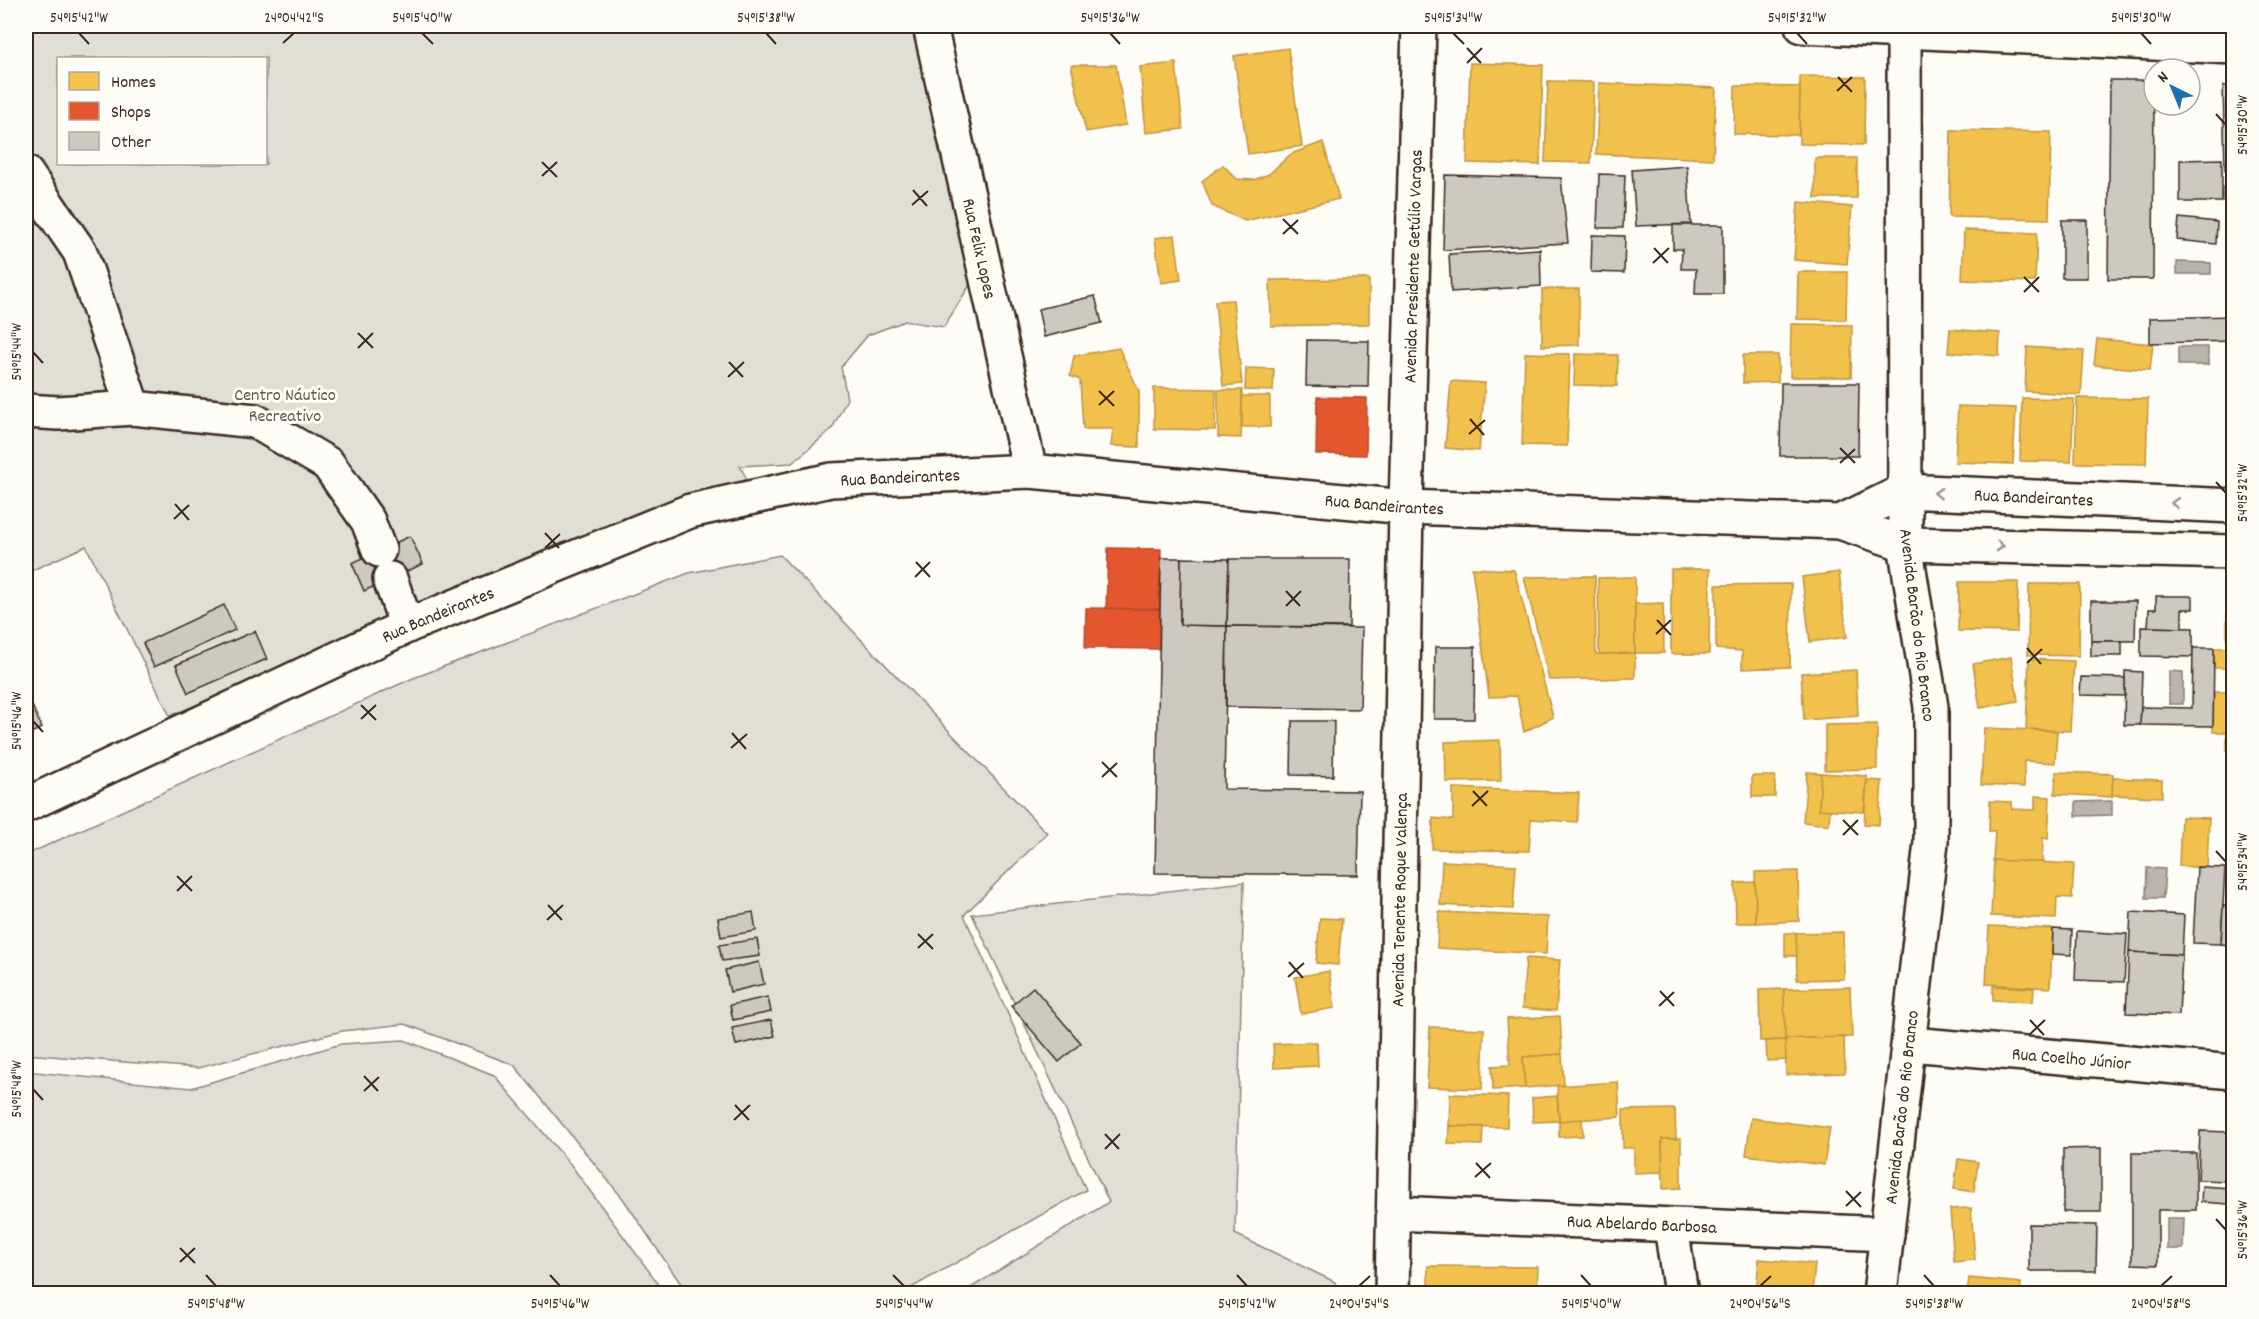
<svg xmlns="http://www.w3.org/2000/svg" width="2259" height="1319" viewBox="0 0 2259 1319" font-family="Dekko,sans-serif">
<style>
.green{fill:#e1ded7;stroke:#8e847a;stroke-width:1.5;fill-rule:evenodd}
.water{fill:#bbb4ad;stroke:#887d74;stroke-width:1.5}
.homes{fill:#f2c14e;stroke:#bb9440;stroke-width:1.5}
.shops{fill:#e4572e;stroke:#b14a29;stroke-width:1.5}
.building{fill:#cdc8c2;stroke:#3b2a1e;stroke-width:1.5}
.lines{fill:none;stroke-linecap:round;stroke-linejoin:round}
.minor-casing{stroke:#3b2a1e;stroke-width:38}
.minor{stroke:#fdfcf7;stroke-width:33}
.oneway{stroke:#9c938a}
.ticks{fill:none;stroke:#3b2a1e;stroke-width:2}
.labels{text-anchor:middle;stroke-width:6;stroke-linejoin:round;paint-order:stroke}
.street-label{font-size:18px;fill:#3b2a1e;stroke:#fdfcf7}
.park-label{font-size:18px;fill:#64574c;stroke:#fdfcf7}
.neatline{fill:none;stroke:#3b2a1e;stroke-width:2}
.ticks-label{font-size:15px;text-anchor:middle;fill:#3b2a1e}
</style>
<rect width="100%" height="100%" fill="#fdfcf7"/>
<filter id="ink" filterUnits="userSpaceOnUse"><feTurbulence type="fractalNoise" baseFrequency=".0167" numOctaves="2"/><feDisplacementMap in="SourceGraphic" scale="12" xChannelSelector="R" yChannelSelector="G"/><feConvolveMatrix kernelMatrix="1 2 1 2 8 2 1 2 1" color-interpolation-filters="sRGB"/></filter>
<g filter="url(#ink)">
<!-- green -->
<g class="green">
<path d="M 26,26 L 919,26 L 971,283 L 944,327 L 905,321 L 868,335 L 841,367 L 847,399 L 832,429 L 792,463 L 740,466 L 749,483 L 576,544 L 170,716 L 86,546 L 26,573 ZM 58,58 L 266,58 L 266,164 L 58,164 Z"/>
<polygon points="780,555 1047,833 964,915 1086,1190 902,1293 687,1293 624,1200 514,1065 405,1024 342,1031 198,1068 26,1054 26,855 411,679 689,573"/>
<polygon points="1244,882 1235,1234 1335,1282 1337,1293 961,1294 1109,1202 972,914"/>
<polygon points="404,1040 494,1075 571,1165 665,1293 26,1293 26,1071 191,1088 341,1044"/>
</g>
<!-- water -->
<g class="water">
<polygon points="2177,262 2211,263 2211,274 2177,274"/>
<rect x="2178" y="347" width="30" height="18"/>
<polygon points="2169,671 2183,672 2183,704 2169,704"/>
<polygon points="2112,801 2112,815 2076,816 2076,802"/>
<polygon points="2147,868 2165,869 2163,898 2146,898"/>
<polygon points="2167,1218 2184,1218 2183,1249 2167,1249"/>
</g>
<!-- homes -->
<g class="homes">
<polygon points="1288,48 1302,146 1248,154 1234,56"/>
<polygon points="1176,63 1183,129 1146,133 1140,67"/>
<polygon points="1470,63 1543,65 1540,165 1467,163"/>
<polygon points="1071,65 1116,65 1126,125 1086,132"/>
<polygon points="1800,76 1865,77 1864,145 1799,144"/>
<polygon points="1548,81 1594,82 1591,163 1545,162"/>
<polygon points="1599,83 1716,88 1713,159 1596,154"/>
<polygon points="1735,86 1800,87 1799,135 1734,134"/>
<polygon points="1951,130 2051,132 2049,219 1949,217"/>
<polygon points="1323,142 1339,199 1245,221 1212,206 1202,181 1223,165 1237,179 1254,180 1269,174 1291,154"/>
<rect x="1815" y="158" width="42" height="40"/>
<polygon points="1798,202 1852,207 1847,264 1794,260"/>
<polygon points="1964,230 2037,233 2035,282 1962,280"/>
<polygon points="1175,235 1181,280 1161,283 1155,238"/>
<polygon points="1798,272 1847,272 1846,320 1797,319"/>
<polygon points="1369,279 1369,324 1271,326 1270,280"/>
<polygon points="1542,289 1579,289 1579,345 1542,346"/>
<polygon points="1233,300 1242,384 1223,386 1215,301"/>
<polygon points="1791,324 1852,325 1851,377 1790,377"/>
<polygon points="1950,329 2000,333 1999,356 1948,352"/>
<polygon points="2097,339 2153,344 2150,370 2094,365"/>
<polygon points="2027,347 2084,351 2081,395 2025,391"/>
<polygon points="1119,348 1139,391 1139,447 1111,446 1113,429 1083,429 1080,380 1070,376 1074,356"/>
<polygon points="1525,353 1570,354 1567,446 1522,445"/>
<polygon points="1575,354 1618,355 1617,386 1574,385"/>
<polygon points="1743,355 1778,355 1778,382 1743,383"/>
<polygon points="1246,368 1274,369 1273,391 1245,390"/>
<polygon points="1451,381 1485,383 1479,451 1445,448"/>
<polygon points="1154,388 1216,389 1215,430 1154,429"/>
<polygon points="1218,390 1242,390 1241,438 1218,437"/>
<rect x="1242" y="396" width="28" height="31"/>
<polygon points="2022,398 2074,399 2071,462 2020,461"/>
<polygon points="2077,398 2148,399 2146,464 2075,463"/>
<polygon points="1958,406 2016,408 2013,464 1955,462"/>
<polygon points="1472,568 1514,570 1553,717 1524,732 1517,696 1489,697"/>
<polygon points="1671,569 1710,569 1709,654 1671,654"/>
<polygon points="1839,572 1847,637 1810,642 1802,577"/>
<polygon points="1595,576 1596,654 1635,653 1635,678 1549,680 1524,577"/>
<polygon points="1635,577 1635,653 1599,654 1598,578"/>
<polygon points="1959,582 2018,582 2017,632 1958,631"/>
<polygon points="1791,584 1790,667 1742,669 1742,651 1716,649 1716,585"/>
<polygon points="2029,584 2080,584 2079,656 2028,655"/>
<polygon points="1663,603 1664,653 1635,653 1635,604"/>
<rect x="2227" y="611" width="7" height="57"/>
<rect x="2214" y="648" width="13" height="20"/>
<polygon points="2011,657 2018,701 1980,708 1973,664"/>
<polygon points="2029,659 2074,661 2070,731 2026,729"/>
<polygon points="1856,670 1858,716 1804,720 1801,673"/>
<polygon points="2214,692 2234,692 2234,732 2213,732"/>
<polygon points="1877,724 1877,769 1825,770 1825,725"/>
<polygon points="1984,728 2057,731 2055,763 2024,761 2024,787 1981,785"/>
<rect x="2227" y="732" width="7" height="18"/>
<polygon points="1500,740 1501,781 1446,782 1445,742"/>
<polygon points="1807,772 1821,773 1819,809 1830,809 1829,825 1803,822"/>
<polygon points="2056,772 2113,774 2112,797 2055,794"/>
<polygon points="1821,773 1867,776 1864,812 1819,809"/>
<rect x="1752" y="776" width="23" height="21"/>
<polygon points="2113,778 2162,780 2162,797 2112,795"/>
<polygon points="1867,780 1882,781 1879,825 1864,824"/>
<polygon points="1453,788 1579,793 1577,822 1531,819 1529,851 1432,849 1433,818 1453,820"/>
<polygon points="2035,796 2050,797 2048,839 2043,838 2042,863 1993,861 1995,831 1989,831 1990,801 2012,802 2012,809 2035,810"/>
<polygon points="2231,803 2234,803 2234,860 2228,860"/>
<polygon points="2181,817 2209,818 2207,868 2179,866"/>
<polygon points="1994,860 2074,864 2072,898 2057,897 2056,919 1991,916"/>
<polygon points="1442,861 1516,865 1513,909 1440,905"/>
<polygon points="1798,871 1799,921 1756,923 1755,872"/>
<polygon points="1755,882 1756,923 1736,923 1735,883"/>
<polygon points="1439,912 1548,917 1546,954 1437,948"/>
<polygon points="1320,918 1342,919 1338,965 1316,963"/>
<polygon points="1989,926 2053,929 2050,988 1986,984"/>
<polygon points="1843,932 1844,979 1797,980 1796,933"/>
<polygon points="1785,933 1796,933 1797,956 1785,956"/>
<polygon points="1526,958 1560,960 1556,1011 1522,1008"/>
<polygon points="1329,971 1335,1008 1301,1014 1295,977"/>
<polygon points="1993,986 2034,988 2033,1002 1993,1000"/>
<polygon points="1850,987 1852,1037 1785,1039 1784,989"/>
<polygon points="1784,989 1785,1040 1760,1041 1759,990"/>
<polygon points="1560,1016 1562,1054 1523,1057 1525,1088 1493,1090 1492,1066 1510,1065 1507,1019"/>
<polygon points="1430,1027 1484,1029 1482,1089 1427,1087"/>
<polygon points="1844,1037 1845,1073 1786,1075 1785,1039"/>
<polygon points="1785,1040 1786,1060 1767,1061 1766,1041"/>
<polygon points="1317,1042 1318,1066 1274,1068 1273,1044"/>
<polygon points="1562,1054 1564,1085 1525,1088 1523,1057"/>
<polygon points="1618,1082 1620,1117 1559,1121 1557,1086"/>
<polygon points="1450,1094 1508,1096 1507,1127 1449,1126"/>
<polygon points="1557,1096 1559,1121 1533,1122 1532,1098"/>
<polygon points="1675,1109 1676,1139 1662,1139 1663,1172 1634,1173 1634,1148 1623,1148 1623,1110"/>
<polygon points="1751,1118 1830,1128 1824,1165 1746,1155"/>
<polygon points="1582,1119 1583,1136 1559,1137 1559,1121"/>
<polygon points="1449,1126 1483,1127 1482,1145 1448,1144"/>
<polygon points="1662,1139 1681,1139 1681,1188 1663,1189"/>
<polygon points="1958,1159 1978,1162 1974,1192 1954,1189"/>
<polygon points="1971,1208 1975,1260 1954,1262 1950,1209"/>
<polygon points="1759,1259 1815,1264 1812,1294 1756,1294"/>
<polygon points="1428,1266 1538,1267 1537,1294 1428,1294"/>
<polygon points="1969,1278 2021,1283 2020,1294 1967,1294"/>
</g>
<!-- shops -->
<g class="shops">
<polygon points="1317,397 1367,398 1366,455 1316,454"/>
<polygon points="1108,548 1161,549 1160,609 1106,609"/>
<polygon points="1086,608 1160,609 1159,649 1085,648"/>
</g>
<!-- building -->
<g class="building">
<polygon points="2110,80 2154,80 2153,279 2108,279"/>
<polygon points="2223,86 2234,86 2234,171 2225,171"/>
<polygon points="2222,159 2222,202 2180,202 2180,160"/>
<polygon points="1687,166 1691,224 1636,226 1632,170"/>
<polygon points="1599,174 1625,175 1623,228 1597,228"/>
<polygon points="1445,175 1561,178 1568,243 1443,250"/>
<polygon points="2179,218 2217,222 2216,244 2177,240"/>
<rect x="2062" y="220" width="25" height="58"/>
<polygon points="1673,225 1723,225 1723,294 1695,294 1696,269 1681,269 1682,249 1673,249"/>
<polygon points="1592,235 1625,236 1624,273 1591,272"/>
<polygon points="1540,249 1541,286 1451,292 1449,254"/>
<polygon points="1095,296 1102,323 1044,337 1038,309"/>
<polygon points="2234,316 2234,341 2150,343 2150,318"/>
<polygon points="1307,340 1369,341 1368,387 1306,386"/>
<polygon points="1781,383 1859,383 1858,456 1780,456"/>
<polygon points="410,536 423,564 364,591 352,563"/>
<polygon points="1161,558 1181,558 1180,625 1227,626 1224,789 1360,791 1358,875 1155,873"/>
<polygon points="1181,558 1229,559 1227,626 1180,625"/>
<polygon points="1229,559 1350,559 1349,627 1227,626"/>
<polygon points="2156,596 2193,596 2193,609 2182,609 2182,628 2148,627 2149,609 2156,609"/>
<polygon points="2091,601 2136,601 2135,641 2091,641"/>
<polygon points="224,605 235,630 154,667 143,643"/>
<polygon points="1227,626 1362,628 1360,709 1226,707"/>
<polygon points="2141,627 2193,628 2193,657 2141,656"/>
<polygon points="255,631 267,659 188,693 176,665"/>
<rect x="2091" y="641" width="31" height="15"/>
<polygon points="1435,647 1475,647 1474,719 1434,719"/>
<polygon points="2193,648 2214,648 2213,726 2140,725 2141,707 2192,708"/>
<polygon points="2125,671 2142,672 2140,725 2124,725"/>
<polygon points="2081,677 2125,678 2125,696 2080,695"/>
<polygon points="26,692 42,728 26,735"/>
<polygon points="1292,721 1334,721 1333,776 1291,775"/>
<polygon points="2197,867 2225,868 2221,944 2193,943"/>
<polygon points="2223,906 2231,906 2229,945 2221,944"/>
<polygon points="753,912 756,931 721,937 718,918"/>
<polygon points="2131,912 2184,915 2182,955 2129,952"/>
<polygon points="2053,929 2072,930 2071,955 2052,954"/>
<polygon points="2077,931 2127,934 2124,982 2075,980"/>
<polygon points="757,939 760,956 722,961 719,945"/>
<polygon points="2129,952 2182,955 2179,1015 2126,1013"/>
<polygon points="759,962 764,984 730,992 725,970"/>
<polygon points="1033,987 1081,1043 1059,1062 1011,1006"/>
<polygon points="768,997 771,1012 733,1020 730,1005"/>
<polygon points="771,1020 775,1036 736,1045 732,1028"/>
<polygon points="2200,1131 2230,1132 2228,1181 2198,1180"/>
<polygon points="2101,1148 2101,1212 2063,1212 2063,1149"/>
<polygon points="2132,1153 2196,1153 2196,1210 2158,1210 2158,1265 2132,1264"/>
<polygon points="2202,1186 2230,1188 2229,1204 2201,1202"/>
<polygon points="2029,1224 2097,1225 2096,1271 2029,1271"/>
</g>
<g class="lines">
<defs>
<g id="minor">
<path id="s1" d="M 930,26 L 1030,471"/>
<polyline points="1802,26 2234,47"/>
<polyline points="26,173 80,252 133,408"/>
<polyline points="26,411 58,413 133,408 255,421 328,464 368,521 379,550"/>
<path id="s2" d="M 1840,522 L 1904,491 L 2234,506"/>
<polyline points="390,579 407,626"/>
<path id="s3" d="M 26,805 L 407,626 L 690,511 L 831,480 L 1030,471 L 1406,507 L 1840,522 L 1905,544 L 2234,552"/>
<path id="s4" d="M 1910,1044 L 2234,1072"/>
<path id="s5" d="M 1394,1213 L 1887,1234"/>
<polyline points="1671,1226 1681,1294"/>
<path id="s6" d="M 1392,1294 L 1406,507 L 1419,26"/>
<path id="s7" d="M 1880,1294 L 1931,842 L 1931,707 L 1905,544 L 1904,26"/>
</g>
</defs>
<!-- minor casing -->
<use href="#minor" class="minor-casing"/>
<!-- minor -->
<use href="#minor" class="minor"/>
</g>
<!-- one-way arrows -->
<defs><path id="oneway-chevron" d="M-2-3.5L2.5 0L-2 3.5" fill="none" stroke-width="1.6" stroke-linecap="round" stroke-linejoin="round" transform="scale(1.5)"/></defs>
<g class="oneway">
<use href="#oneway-chevron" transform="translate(1938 493) rotate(-177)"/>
<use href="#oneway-chevron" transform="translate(2175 503) rotate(-177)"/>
<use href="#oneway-chevron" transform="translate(2000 546) rotate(1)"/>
</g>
</g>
<!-- ticks -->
<path class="ticks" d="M 79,33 L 89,44M 422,33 L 433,44M 766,33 L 776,44M 1110,33 L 1120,44M 1453,33 L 1464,44M 1797,33 L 1807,44M 2141,33 L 2151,44M 283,43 L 294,33M 1467,48 L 1481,63M 1467,63 L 1482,48M 1838,77 L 1852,92M 1837,91 L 1852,77M 2216,114 L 2226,125M 542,162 L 557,177M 542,176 L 557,162M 913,190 L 927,206M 912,205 L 928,191M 1283,219 L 1298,234M 1283,234 L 1298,220M 1654,248 L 1668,263M 1653,263 L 1669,248M 2024,277 L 2039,292M 2024,292 L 2039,277M 358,333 L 373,348M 358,348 L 373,333M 33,352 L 43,363M 729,362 L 743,377M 728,377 L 744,362M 1099,391 L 1114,406M 1099,405 L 1114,391M 1470,419 L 1484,435M 1469,434 L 1485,420M 1840,448 L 1855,463M 1840,463 L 1855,449M 2216,482 L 2226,493M 175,504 L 189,520M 174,519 L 189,505M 545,533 L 559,548M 545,548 L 560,534M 916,562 L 930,577M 915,577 L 930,562M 1286,591 L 1300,606M 1286,606 L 1301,591M 1657,620 L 1671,635M 1656,634 L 1671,620M 2027,648 L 2041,664M 2027,663 L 2042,649M 361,705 L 376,720M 361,719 L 376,705M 33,721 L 43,732M 732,733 L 746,749M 731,748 L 747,734M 1102,762 L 1117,777M 1102,777 L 1117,763M 1473,791 L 1487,806M 1472,806 L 1488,791M 1843,820 L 1858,835M 1843,835 L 1858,820M 2216,851 L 2226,862M 177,876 L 192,891M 177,891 L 192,876M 548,905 L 562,920M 547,920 L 563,905M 918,934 L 933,949M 918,948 L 933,934M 1289,962 L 1303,978M 1288,977 L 1304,963M 1660,991 L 1674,1006M 1659,1006 L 1674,992M 2030,1020 L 2044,1035M 2029,1035 L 2045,1020M 364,1076 L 378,1091M 33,1089 L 43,1100M 364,1091 L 379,1077M 735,1105 L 749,1120M 734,1120 L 750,1105M 1105,1134 L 1119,1149M 1105,1149 L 1120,1134M 1476,1163 L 1490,1178M 1475,1177 L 1491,1163M 1846,1191 L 1861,1207M 1846,1206 L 1861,1192M 2216,1219 L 2226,1230M 180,1248 L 195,1263M 180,1262 L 195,1248M 206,1275 L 216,1286M 550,1275 L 560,1286M 893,1275 L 904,1286M 1237,1275 L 1247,1286M 1581,1275 L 1591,1286M 1924,1275 L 1934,1286M 1359,1286 L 1370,1276M 1760,1286 L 1771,1276M 2161,1286 L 2172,1276"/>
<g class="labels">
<!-- street labels -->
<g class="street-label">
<text dy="6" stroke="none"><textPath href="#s1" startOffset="228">Rua Felix Lopes</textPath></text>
<text dy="6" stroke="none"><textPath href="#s6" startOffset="1028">Avenida Presidente Getúlio Vargas</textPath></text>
<text dy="6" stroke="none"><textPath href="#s3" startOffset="940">Rua Bandeirantes</textPath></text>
<text dy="6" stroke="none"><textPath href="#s2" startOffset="201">Rua Bandeirantes</textPath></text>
<text dy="6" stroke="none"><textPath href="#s3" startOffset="1426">Rua Bandeirantes</textPath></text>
<text dy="6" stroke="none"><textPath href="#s3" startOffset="454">Rua Bandeirantes</textPath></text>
<text transform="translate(1918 625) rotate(83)" y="6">Avenida Barão do Rio Branco</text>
<text dy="6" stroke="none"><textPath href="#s6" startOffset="394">Avenida Tenente Roque Valença</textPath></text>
<text dy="6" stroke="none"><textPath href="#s4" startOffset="162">Rua Coelho Júnior</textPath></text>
<text dy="6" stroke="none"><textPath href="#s7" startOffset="188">Avenida Barão do Rio Branco</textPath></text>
<text dy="6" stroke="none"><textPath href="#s5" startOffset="248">Rua Abelardo Barbosa</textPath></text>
</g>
<!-- park labels -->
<g class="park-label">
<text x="285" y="400">Centro Náutico<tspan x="285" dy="21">Recreativo</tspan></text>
</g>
</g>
<!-- margin -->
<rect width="2259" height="1319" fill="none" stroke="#fdfcf7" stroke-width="66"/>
<!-- legend -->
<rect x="57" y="57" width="210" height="108" fill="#fdfcf7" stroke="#afa8a0" stroke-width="1.5"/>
<rect x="69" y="72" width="30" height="18" fill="#f2c14e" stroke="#afa8a0" stroke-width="1.5"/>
<text x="111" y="87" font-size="18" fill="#3b2a1e">Homes</text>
<rect x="69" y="102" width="30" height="18" fill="#e4572e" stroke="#afa8a0" stroke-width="1.5"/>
<text x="111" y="117" font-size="18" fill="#3b2a1e">Shops</text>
<rect x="69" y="132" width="30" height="18" fill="#cdc8c2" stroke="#afa8a0" stroke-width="1.5"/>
<text x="111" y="147" font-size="18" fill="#3b2a1e">Other</text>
<!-- north arrow -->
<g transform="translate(2172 87) rotate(317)"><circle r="28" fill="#fdfcf7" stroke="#afa8a0" stroke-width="1.5"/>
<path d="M0-4.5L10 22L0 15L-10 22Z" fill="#1f6fb2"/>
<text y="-9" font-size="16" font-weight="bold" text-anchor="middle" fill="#3b2a1e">N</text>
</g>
<rect x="33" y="33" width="2193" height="1253" class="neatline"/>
<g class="ticks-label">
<text x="79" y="22">54°15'42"W</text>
<text x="294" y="22">24°04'42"S</text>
<text x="422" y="22">54°15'40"W</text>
<text x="766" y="22">54°15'38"W</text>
<text x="1110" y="22">54°15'36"W</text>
<text x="1453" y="22">54°15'34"W</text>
<text x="1797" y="22">54°15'32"W</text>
<text x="2141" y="22">54°15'30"W</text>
<text transform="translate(2242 125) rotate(-90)" y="5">54°15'30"W</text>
<text transform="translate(16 352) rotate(-90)" y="5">54°15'44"W</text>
<text transform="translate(2242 493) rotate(-90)" y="5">54°15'32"W</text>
<text transform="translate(16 721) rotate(-90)" y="5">54°15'46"W</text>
<text transform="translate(2242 862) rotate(-90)" y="5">54°15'34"W</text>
<text transform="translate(16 1089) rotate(-90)" y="5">54°15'48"W</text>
<text transform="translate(2242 1230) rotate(-90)" y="5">54°15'36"W</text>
<text x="216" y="1308">54°15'48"W</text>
<text x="560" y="1308">54°15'46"W</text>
<text x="904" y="1308">54°15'44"W</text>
<text x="1247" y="1308">54°15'42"W</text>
<text x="1359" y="1308">24°04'54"S</text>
<text x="1591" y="1308">54°15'40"W</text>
<text x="1760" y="1308">24°04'56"S</text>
<text x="1934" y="1308">54°15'38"W</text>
<text x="2161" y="1308">24°04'58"S</text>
</g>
</svg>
